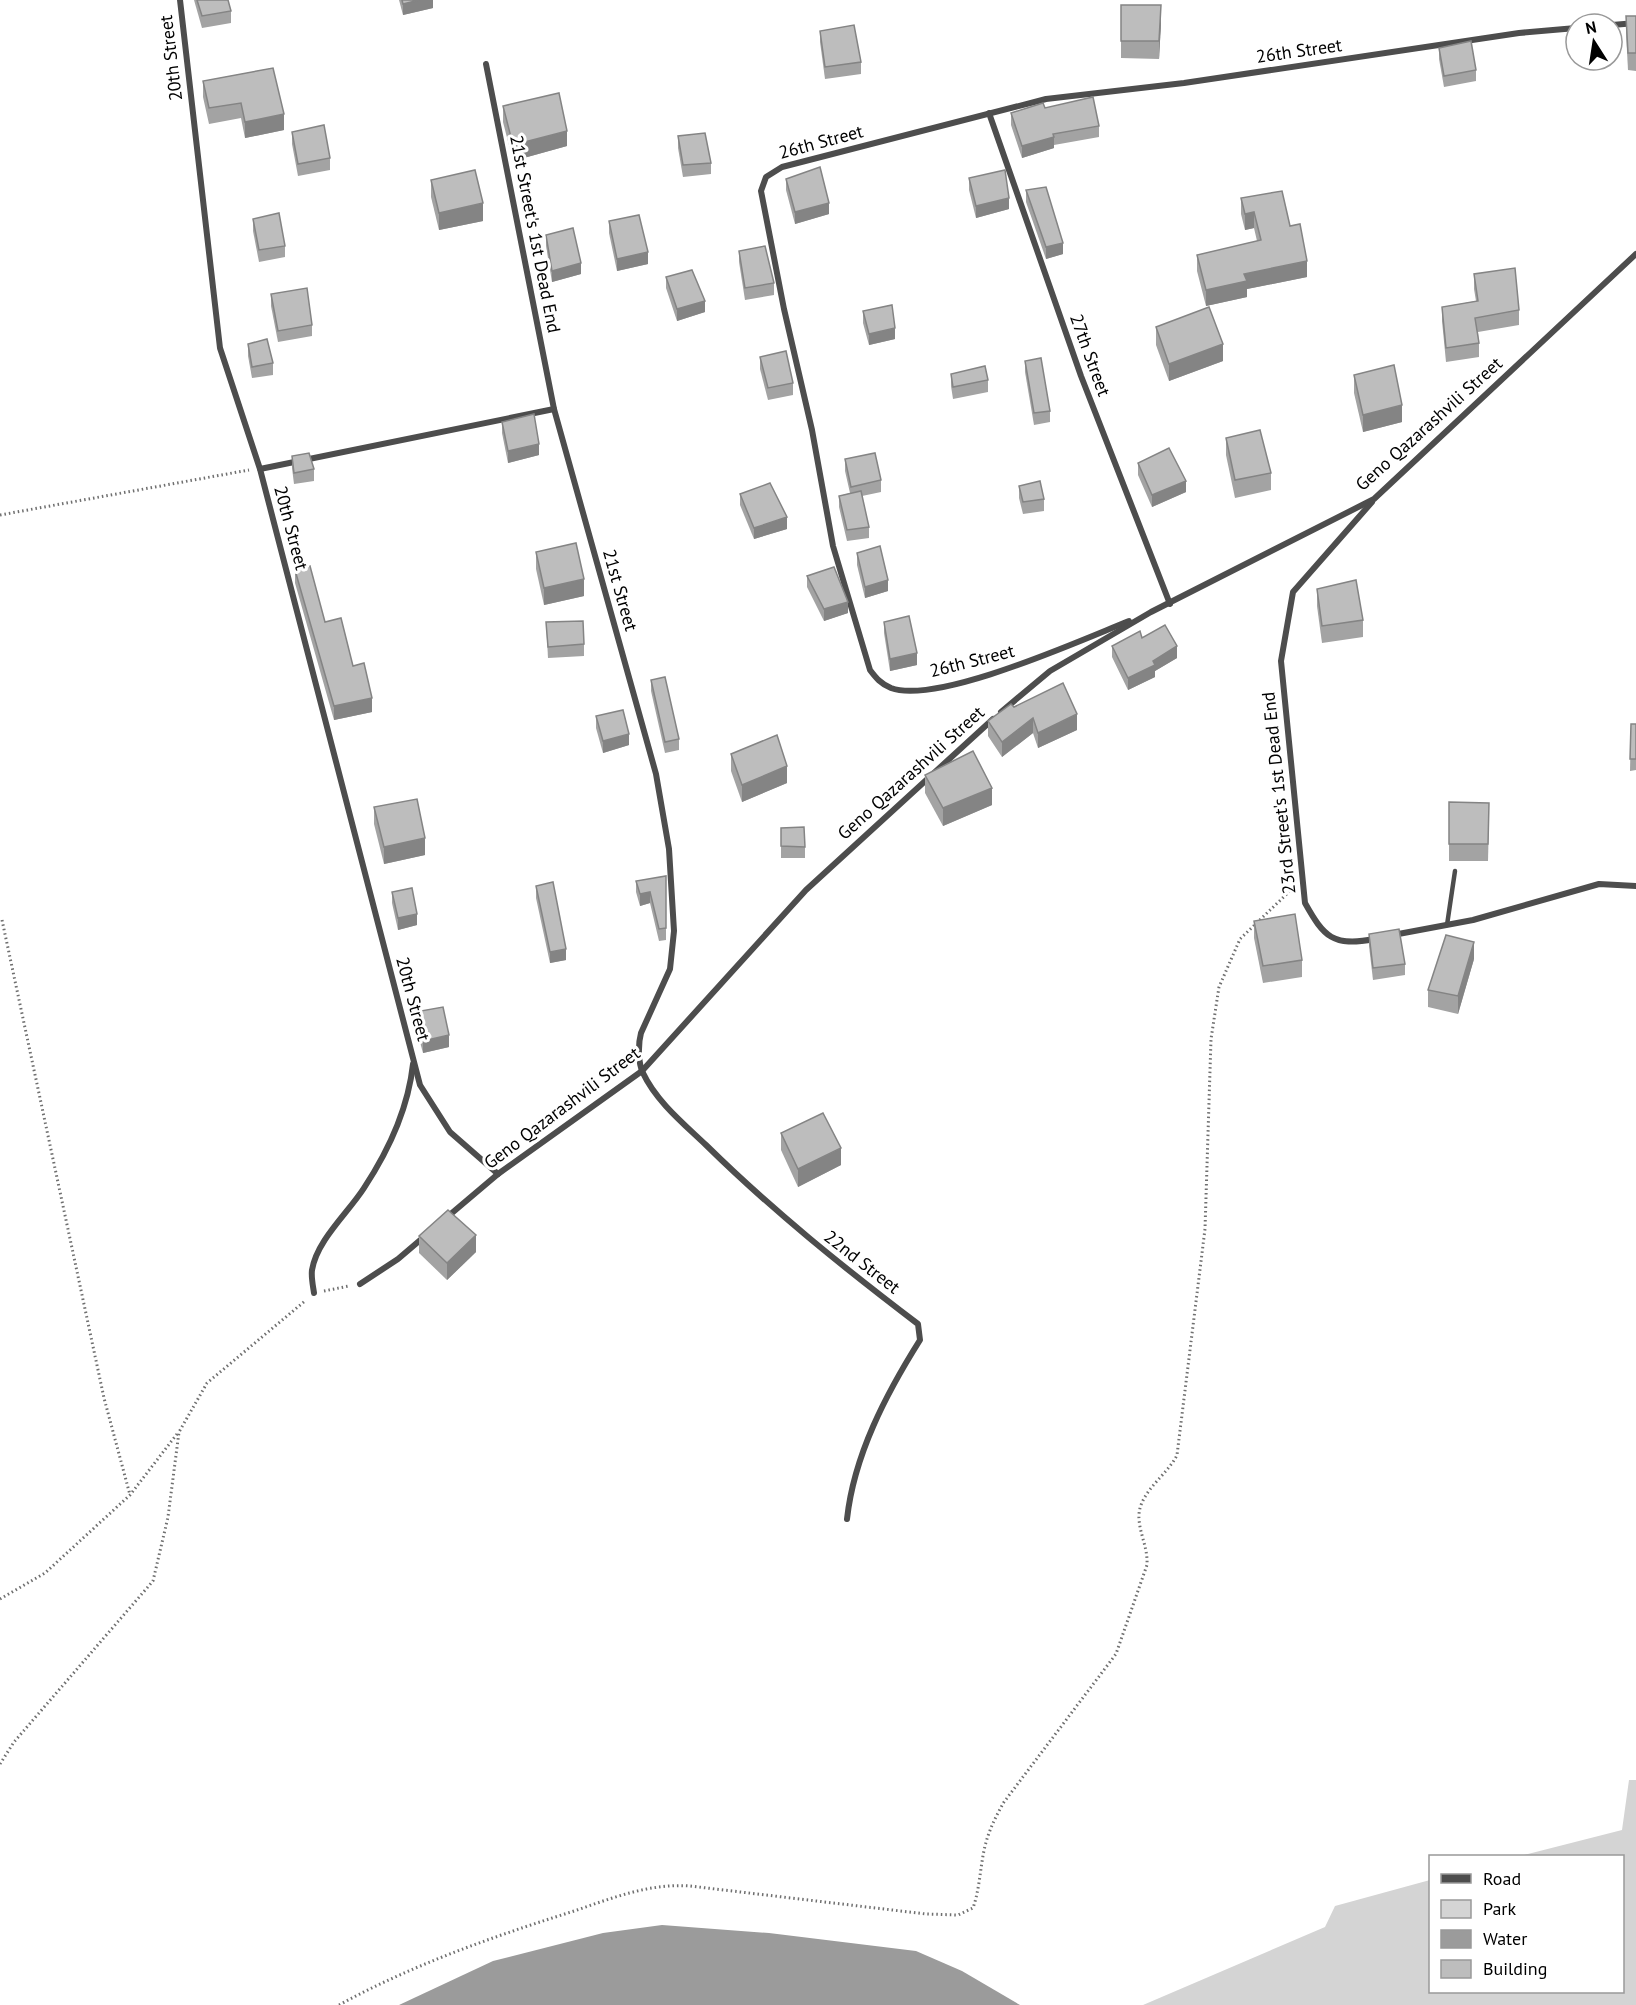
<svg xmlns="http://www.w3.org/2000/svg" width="1636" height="2005" viewBox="0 0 1636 2005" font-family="'PT Sans',sans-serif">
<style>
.green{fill:#d4d4d4}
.water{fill:#9b9b9b}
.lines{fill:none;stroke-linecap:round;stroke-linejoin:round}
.path{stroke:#6f6f6f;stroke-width:3;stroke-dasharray:1.5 3;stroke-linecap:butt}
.service{stroke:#4d4d4d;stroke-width:4.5}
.minor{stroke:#4d4d4d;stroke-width:6}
.wall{fill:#a3a3a3}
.shaded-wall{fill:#848484}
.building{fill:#bdbdbd;stroke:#848484;stroke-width:1.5}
.labels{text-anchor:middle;stroke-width:6;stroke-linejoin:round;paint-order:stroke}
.street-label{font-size:18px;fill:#000;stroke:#fff}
</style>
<rect width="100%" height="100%" fill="#fff"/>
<!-- green -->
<polygon class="green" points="1629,1780 1636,1780 1636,2005 1143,2005 1325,1927 1335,1906 1430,1880 1430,1992 1622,1992 1622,1856 1520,1856 1622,1830"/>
<!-- water -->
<polygon class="water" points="662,1925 769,1933 916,1951 962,1971 1020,2005 399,2005 493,1961 603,1933"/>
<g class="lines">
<!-- path -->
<g class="path">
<polyline points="0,515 249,470"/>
<polyline points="2,920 104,1398 130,1495"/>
<polyline points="324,1291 349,1286"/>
<polyline points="0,1599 45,1573 130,1495 177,1434"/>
<polyline points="0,1764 14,1742 153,1581 168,1517 179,1432 207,1383 305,1301"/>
<path d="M 339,2005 C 412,1965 492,1937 571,1912 C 610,1899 648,1883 690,1886 L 926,1914 L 958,1915 L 973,1908 C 980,1888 980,1867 985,1846 C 989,1830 996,1816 1004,1802 L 1116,1654 L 1147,1565 C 1148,1548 1140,1535 1139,1519 C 1137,1493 1167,1476 1177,1455 L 1205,1229 L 1211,1039 L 1219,987 L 1240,939 L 1293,888"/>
</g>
<!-- service -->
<polyline class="service" points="1447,925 1455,871"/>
<!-- minor -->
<g class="minor">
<polyline points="180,0 220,348 260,469 420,1085 450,1132 498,1174"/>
<polyline points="1612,25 1636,23"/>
<path d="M 486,64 L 554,409 L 656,774 L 669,849 L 674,931 L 670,969 L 641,1033 C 638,1044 638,1063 643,1073 C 656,1101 684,1124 706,1145 C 772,1210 843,1267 918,1324 L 920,1340 C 886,1394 854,1455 847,1519"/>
<polyline points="989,113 1081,376 1170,604"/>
<polyline points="260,469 554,409"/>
<path d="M 1372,502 L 1293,592 L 1281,661 L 1305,903 C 1324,937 1333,947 1374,939"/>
<path d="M 1129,621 C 1081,640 937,705 891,688 C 881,684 876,678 870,670 L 833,546 L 812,430 L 784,309 L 761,191 L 766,177 L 782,167 L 1046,99 L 1184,83 L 1519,33 L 1576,28"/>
<polyline points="1001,712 1050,671 1151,612 1374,499 1636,254"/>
<polyline points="1393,935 1473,920 1599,884 1636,886"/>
<polyline points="446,1218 498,1174 642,1071 806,890 993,719"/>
<polyline points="360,1284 398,1259 425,1236"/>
<path d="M 314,1293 C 313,1286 311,1277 312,1270 C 317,1240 348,1213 364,1188 C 389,1150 408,1110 413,1064"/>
</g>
</g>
<!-- wall -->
<g class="wall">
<polygon points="194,0 228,0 231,11 231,23 202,28"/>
<polygon points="399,0 433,0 433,8 403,15"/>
<polygon points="1121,5 1161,23 1159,59 1121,58"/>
<polygon points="1626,16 1636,16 1636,71 1628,70 1626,33"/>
<polygon points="820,31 861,62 861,74 825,79 820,42"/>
<polygon points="1439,48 1476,70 1476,81 1444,87 1439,59"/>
<polygon points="273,68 284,130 245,138 241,118 209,124 203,97 203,81"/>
<polygon points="503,106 567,146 513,161 503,122"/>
<polygon points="1045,108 1099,126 1099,137 1054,145 1054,148 1022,158 1011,125 1011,113"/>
<polygon points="292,132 330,158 330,170 298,176 292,144"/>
<polygon points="678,136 711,163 711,174 683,177 678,148"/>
<polygon points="969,178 1009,209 976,218 969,190"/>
<polygon points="786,179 829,214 795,224 786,190"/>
<polygon points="431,180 483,221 439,230 431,197"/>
<polygon points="1026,190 1063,254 1046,259 1026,202"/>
<polygon points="1241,198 1290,226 1307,277 1247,289 1247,297 1206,306 1197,271 1197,255 1257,241 1254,228 1245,230 1241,214"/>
<polygon points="253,219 285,246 285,257 259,262 253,231"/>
<polygon points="609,221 648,264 617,271 609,233"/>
<polygon points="546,235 581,274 552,282 546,246"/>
<polygon points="739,251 774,283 774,295 745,300 739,262"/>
<polygon points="1474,274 1519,310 1519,325 1478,332 1479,343 1479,357 1446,362 1442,321 1442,307 1476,301 1474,289"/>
<polygon points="666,277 705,312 677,321 666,288"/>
<polygon points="271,294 312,325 312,336 278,342 271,306"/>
<polygon points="863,311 895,339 869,345 863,323"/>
<polygon points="1156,327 1223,361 1169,381 1156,345"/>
<polygon points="248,344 273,363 273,375 252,378 248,356"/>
<polygon points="760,357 793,383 793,395 768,400 760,369"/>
<polygon points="1025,361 1050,411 1050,422 1034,425 1025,372"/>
<polygon points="951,374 988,380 988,392 953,399 951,386"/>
<polygon points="1354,375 1402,422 1363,432 1354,393"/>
<polygon points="502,422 539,455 508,463 502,433"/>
<polygon points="1226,438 1271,473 1271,490 1235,498 1226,455"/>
<polygon points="292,456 314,469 314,481 294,484 292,468"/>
<polygon points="845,459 881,480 881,492 862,496 869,527 869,538 847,541 839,507 839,496 850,493 845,471"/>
<polygon points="1138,463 1186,492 1152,507 1138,475"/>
<polygon points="1019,486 1044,499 1044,511 1023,514 1019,498"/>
<polygon points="740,494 787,529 754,539 740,505"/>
<polygon points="536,552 584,596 544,605 536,569"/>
<polygon points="857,553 888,591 865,598 857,565"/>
<polygon points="295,570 325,622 353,666 372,712 334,720 295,583"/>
<polygon points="807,576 848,613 824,621 807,587"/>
<polygon points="1317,589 1363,620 1363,637 1322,643 1317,606"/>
<polygon points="546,622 584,644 584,656 548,658"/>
<polygon points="884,622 917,665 890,671 884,633"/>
<polygon points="1142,638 1177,658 1155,671 1155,677 1128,690 1112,657 1112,646"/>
<polygon points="651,680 679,739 679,750 665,753 651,691"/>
<polygon points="1014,707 1077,730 1038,748 1033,733 1002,757 988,736 988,721"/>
<polygon points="596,716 629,745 603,753 596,728"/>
<polygon points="1631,724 1636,724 1636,770 1630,771"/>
<polygon points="731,754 787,783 742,802 731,771"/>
<polygon points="925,775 992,805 943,826 925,793"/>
<polygon points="1449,802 1489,820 1488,861 1449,861"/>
<polygon points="374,807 425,855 384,864 374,824"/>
<polygon points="781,828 805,847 805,858 781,858"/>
<polygon points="666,876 666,940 659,941 650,903 640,906 636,892 636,881"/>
<polygon points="536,886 566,960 550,963 536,898"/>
<polygon points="392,892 417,925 398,930 392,903"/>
<polygon points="1254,921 1302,960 1302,977 1263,983 1254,938"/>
<polygon points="1369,934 1405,964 1405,975 1373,980 1369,946"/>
<polygon points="1474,959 1458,1014 1428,1007 1428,990"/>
<polygon points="415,1012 449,1047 423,1053 415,1024"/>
<polygon points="781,1133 841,1165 798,1187 781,1150"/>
<polygon points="419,1236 476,1252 447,1280 419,1253"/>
</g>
<!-- shaded-wall -->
<g class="shaded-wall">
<polygon points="419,0 433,0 433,8 403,15 403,4"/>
<polygon points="1161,5 1161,23 1159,59 1159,41"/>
<polygon points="284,114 284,130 245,138 245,122"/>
<polygon points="567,131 567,146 513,161 513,145"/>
<polygon points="1054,137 1054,148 1022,158 1022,146"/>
<polygon points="1009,198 1009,209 976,218 976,206"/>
<polygon points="483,203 483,221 439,230 439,213"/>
<polygon points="829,203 829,214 795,224 795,212"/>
<polygon points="1254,212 1254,228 1245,230 1245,214"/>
<polygon points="1063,243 1063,254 1046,259 1046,247"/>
<polygon points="648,252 648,264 617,271 617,259"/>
<polygon points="1307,261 1307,277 1247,289 1247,297 1206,306 1206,290 1244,274"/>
<polygon points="581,263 581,274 552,282 552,271"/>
<polygon points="705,301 705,312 677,321 677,309"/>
<polygon points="895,328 895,339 869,345 869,334"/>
<polygon points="1223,344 1223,361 1169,381 1169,364"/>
<polygon points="1402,405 1402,422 1363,432 1363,415"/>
<polygon points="539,444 539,455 508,463 508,451"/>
<polygon points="1186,481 1186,492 1152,507 1152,495"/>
<polygon points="787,517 787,529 754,539 754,528"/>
<polygon points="584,579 584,596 544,605 544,588"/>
<polygon points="888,580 888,591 865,598 865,587"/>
<polygon points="848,602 848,613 824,621 824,609"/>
<polygon points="1177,646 1177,658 1155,671 1155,677 1128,690 1128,678 1153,661"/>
<polygon points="917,653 917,665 890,671 890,659"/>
<polygon points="372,698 372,712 334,720 334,706"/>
<polygon points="1077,714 1077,730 1038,748 1038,733"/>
<polygon points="1033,718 1033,733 1002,757 1002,742"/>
<polygon points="629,734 629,745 603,753 603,741"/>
<polygon points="787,766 787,783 742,802 742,785"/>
<polygon points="992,788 992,805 943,826 943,808"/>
<polygon points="425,838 425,855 384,864 384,847"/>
<polygon points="650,892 650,903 640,906 640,894"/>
<polygon points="417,914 417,925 398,930 398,918"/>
<polygon points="1474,942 1474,959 1458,1014 1458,996"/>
<polygon points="566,949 566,960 550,963 550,952"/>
<polygon points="449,1035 449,1047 423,1053 423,1041"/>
<polygon points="841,1148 841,1165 798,1187 798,1169"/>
<polygon points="476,1235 476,1252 447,1280 447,1263"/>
</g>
<!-- building -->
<g class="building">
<polygon points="197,0 228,0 231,11 202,16"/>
<polygon points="402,0 419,0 403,4"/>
<polygon points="1121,5 1161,5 1159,41 1121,41"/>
<polygon points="1626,16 1636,16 1636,53 1628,53"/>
<polygon points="854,25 861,62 825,67 820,31"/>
<polygon points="1471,41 1476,70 1444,76 1439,48"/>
<polygon points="273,68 284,114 245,122 241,103 209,108 203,81"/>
<polygon points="559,93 567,131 513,145 503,106"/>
<polygon points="1093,97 1099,126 1053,134 1054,137 1022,146 1011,113 1043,103 1045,108"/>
<polygon points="324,125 330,158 298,164 292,132"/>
<polygon points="705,133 711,163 683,165 678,136"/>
<polygon points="820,167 829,203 795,212 786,179"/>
<polygon points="475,170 483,203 439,213 431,180"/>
<polygon points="1005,170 1009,198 976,206 969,178"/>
<polygon points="1046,187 1063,243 1046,247 1026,190"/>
<polygon points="1282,191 1290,226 1300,224 1307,261 1244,274 1247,281 1206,290 1197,255 1261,240 1254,212 1245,214 1241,198"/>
<polygon points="279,213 285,246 259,250 253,219"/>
<polygon points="639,215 648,252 617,259 609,221"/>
<polygon points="573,228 581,263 552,271 546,235"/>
<polygon points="765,246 774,283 745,288 739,251"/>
<polygon points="1515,268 1519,310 1475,318 1479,343 1446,348 1442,307 1478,301 1474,274"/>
<polygon points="692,270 705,301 677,309 666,277"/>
<polygon points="307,288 312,325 278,331 271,294"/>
<polygon points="892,305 895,328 869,334 863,311"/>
<polygon points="1209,307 1223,344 1169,364 1156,327"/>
<polygon points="267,339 273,363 252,367 248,344"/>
<polygon points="786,351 793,383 768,388 760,357"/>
<polygon points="1041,358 1050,411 1034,413 1025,361"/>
<polygon points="1394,365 1402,405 1363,415 1354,375"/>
<polygon points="985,366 988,380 953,387 951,374"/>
<polygon points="534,414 539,444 508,451 502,422"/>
<polygon points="1260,430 1271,473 1235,480 1226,438"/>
<polygon points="1169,448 1186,481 1152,495 1138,463"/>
<polygon points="309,453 314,469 294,473 292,456"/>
<polygon points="875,453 881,480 851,487 845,459"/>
<polygon points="1040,481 1044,499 1023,502 1019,486"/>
<polygon points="770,483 787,517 754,528 740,494"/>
<polygon points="861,491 869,527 847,530 839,496"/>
<polygon points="576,543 584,579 544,588 536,552"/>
<polygon points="880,546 888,580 865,587 857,553"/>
<polygon points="310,566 325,622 341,618 353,666 364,663 372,698 334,706 295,570"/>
<polygon points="834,567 848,602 824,609 807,576"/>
<polygon points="1356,580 1363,620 1322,626 1317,589"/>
<polygon points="909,616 917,653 890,659 884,622"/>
<polygon points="583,621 584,644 548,647 546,622"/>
<polygon points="1165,625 1177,646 1153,661 1155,665 1128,678 1112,646 1140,631 1142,638"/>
<polygon points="665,677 679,739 665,742 651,680"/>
<polygon points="1063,683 1077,714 1038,733 1033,718 1002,742 988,721 1011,704 1014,707"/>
<polygon points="623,710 629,734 603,741 596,716"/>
<polygon points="1631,724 1636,724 1636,759 1630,759"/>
<polygon points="777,735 787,766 742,785 731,754"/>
<polygon points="973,751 992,788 943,808 925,775"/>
<polygon points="417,799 425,838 384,847 374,807"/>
<polygon points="1449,802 1489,803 1488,844 1449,844"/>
<polygon points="804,827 805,847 781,846 781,828"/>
<polygon points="666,876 666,928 659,929 650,892 640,894 636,881"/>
<polygon points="553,882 566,949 550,952 536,886"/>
<polygon points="412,888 417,914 398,918 392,892"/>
<polygon points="1295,914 1302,960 1263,966 1254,921"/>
<polygon points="1399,929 1405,964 1373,968 1369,934"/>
<polygon points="1446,935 1474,942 1458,996 1428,990"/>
<polygon points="443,1007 449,1035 423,1041 415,1012"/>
<polygon points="823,1113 841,1148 798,1169 781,1133"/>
<polygon points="448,1210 476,1235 447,1263 419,1236"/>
</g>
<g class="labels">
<!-- street labels -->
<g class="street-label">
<text transform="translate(1299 51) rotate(-8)" y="6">26th Street</text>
<text transform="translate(171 58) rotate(-97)" y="6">20th Street</text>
<text transform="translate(821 142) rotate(-15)" y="6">26th Street</text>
<text transform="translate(535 234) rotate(79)" y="6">21st Street's 1st Dead End</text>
<text transform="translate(1090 355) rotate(70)" y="6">27th Street</text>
<text transform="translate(1429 424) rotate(-42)" y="6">Geno Qazarashvili Street</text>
<text transform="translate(291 528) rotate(75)" y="6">20th Street</text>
<text transform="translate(620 590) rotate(74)" y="6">21st Street</text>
<text transform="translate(972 661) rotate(-14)" y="6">26th Street</text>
<text transform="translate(911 773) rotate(-42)" y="6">Geno Qazarashvili Street</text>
<text transform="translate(1279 793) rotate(-96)" y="6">23rd Street's 1st Dead End</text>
<text transform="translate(413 999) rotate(75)" y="6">20th Street</text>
<text transform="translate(562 1108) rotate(-37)" y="6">Geno Qazarashvili Street</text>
<text transform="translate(862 1262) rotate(38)" y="6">22nd Street</text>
</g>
</g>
<!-- legend -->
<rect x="1429" y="1855" width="195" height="138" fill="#ffffff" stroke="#999999" stroke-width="1.5"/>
<rect x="1441" y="1874" width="30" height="9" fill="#4d4d4d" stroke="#999999" stroke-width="1.5"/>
<text x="1483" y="1885" font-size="18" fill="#000000">Road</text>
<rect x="1441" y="1900" width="30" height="18" fill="#d4d4d4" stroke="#999999" stroke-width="1.5"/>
<text x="1483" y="1915" font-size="18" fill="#000000">Park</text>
<rect x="1441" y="1930" width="30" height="18" fill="#9b9b9b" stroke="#999999" stroke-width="1.5"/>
<text x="1483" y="1945" font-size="18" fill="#000000">Water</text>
<rect x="1441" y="1960" width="30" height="18" fill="#bdbdbd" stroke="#999999" stroke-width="1.5"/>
<text x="1483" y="1975" font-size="18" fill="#000000">Building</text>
<!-- north arrow -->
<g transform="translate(1594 42) rotate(348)"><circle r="28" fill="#ffffff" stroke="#999999" stroke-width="1.5"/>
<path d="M0-4.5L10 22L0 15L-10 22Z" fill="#000000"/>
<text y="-9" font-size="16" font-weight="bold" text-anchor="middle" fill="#000000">N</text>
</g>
</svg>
